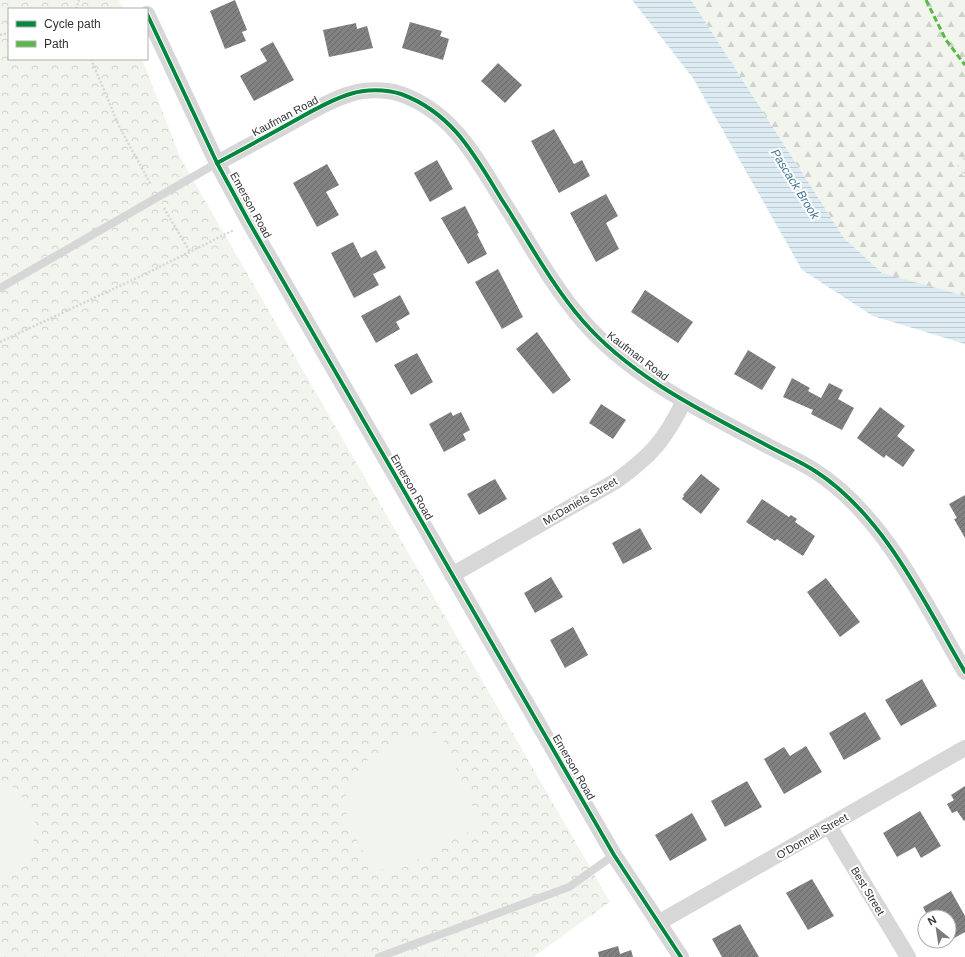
<svg xmlns="http://www.w3.org/2000/svg" width="965" height="957" viewBox="0 0 965 957" font-family="Arial,sans-serif">
<style>
.forest{fill:url(#forest-firs)}
.wetland{fill:url(#wetland-marsh)}
.park{fill:url(#park-crowns)}
.pitch{fill:#f1f5ed}
.water{fill:url(#water-rules)}
.building{fill:url(#building-hatch)}
.lines{fill:none;stroke-linecap:round;stroke-linejoin:round}
.path{stroke:#d6d6d6;stroke-width:2.5;stroke-dasharray:2 2;stroke-linecap:butt}
.lane{stroke:#d7d7d7;stroke-width:8}
.street{stroke:#d7d7d7;stroke-width:16}
.quiet{stroke:#58b947;stroke-width:3;stroke-dasharray:6 3;stroke-linecap:butt}
.cycleway-casing{stroke:#fff;stroke-width:6}
.cycleway{stroke:#00873e;stroke-width:4}
.labels{text-anchor:middle;stroke-width:4;stroke-linejoin:round;paint-order:stroke}
.street-label{font-size:11px;fill:#333;stroke:#fff}
.water-label{font-size:12px;font-style:italic;fill:#3f7597;stroke:#fff}
</style>
<defs>
<pattern id="forest-firs" width="22" height="20" patternUnits="userSpaceOnUse"><rect width="22" height="20" fill="#f1f5ed"/><path d="M5 1l3.5 6h-7zM16 11l3.5 6h-7z" fill="#cfd2cc"/></pattern>
<pattern id="wetland-marsh" width="20" height="14" patternUnits="userSpaceOnUse"><rect width="20" height="14" fill="#f1f5ed"/><path d="M1 5h8M5 5V1M11 12h8M15 12V8" fill="none" stroke="#cfd2cc"/></pattern>
<pattern id="park-crowns" width="20" height="18" patternUnits="userSpaceOnUse"><rect width="20" height="18" fill="#f1f5ed"/><path d="M2 6a3 3 0 1 1 6 0M12 15a3 3 0 1 1 6 0" fill="none" stroke="#cfd2cc"/></pattern>
<pattern id="water-rules" width="6" height="5" patternUnits="userSpaceOnUse"><rect width="6" height="5" fill="#ddebf3"/><path d="M0 2.5h6" fill="none" stroke="#becad1"/></pattern>
<pattern id="building-hatch" width="6" height="6" patternUnits="userSpaceOnUse"><rect width="6" height="6" fill="#818181"/><path d="M-1 1l2-2M0 6l6-6M5 7l2-2" fill="none" stroke="#6a6a6a"/></pattern>
</defs>
<rect width="100%" height="100%" fill="#fff"/>
<!-- forest -->
<polygon class="forest" points="691,0 965,0 965,156 955,171 965,176 965,338 882,273 844,238"/>
<!-- wetland -->
<polygon class="wetland" points="965,156 965,176 954,171"/>
<!-- park -->
<polygon class="park" points="0,0 119,0 123,9 9,9 9,59 142,59 181,159 610,902 533,957 0,957"/>
<!-- pitch -->
<g class="pitch">
<polygon points="440,732 481,825 391,874 369,862 353,834 345,808 347,783 368,760 388,746 418,736"/>
<path d="M 5,779 C 15,790 30,802 34,816 C 40,840 25,874 0,880 L 0,781 Z"/>
</g>
<!-- water -->
<polygon class="water" points="632,0 691,0 844,238 882,273 965,296 965,344 873,316 802,270 693,78"/>
<!-- building -->
<g class="building">
<polygon points="235,0 247,30 242,32 246,41 225,49 210,11"/>
<polygon points="410,22 442,31 440,36 449,39 443,60 402,48"/>
<polygon points="356,23 357,29 367,26 373,48 329,57 323,30"/>
<polygon points="273,42 294,80 254,101 240,76 267,61 260,49"/>
<polygon points="498,63 522,85 505,103 481,81"/>
<polygon points="554,129 574,164 582,160 590,176 559,193 531,141"/>
<polygon points="437,160 453,189 430,202 414,173"/>
<polygon points="327,164 339,185 326,192 339,215 317,227 293,183"/>
<polygon points="606,194 618,216 606,223 619,249 596,262 570,213"/>
<polygon points="465,206 479,233 477,234 487,254 468,264 441,218"/>
<polygon points="353,242 361,258 376,250 386,268 373,274 379,285 354,298 331,253"/>
<polygon points="498,269 523,317 502,329 475,282"/>
<polygon points="645,290 693,322 678,343 631,312"/>
<polygon points="400,295 410,314 396,322 400,329 376,343 361,316"/>
<polygon points="537,332 571,380 553,394 516,349"/>
<polygon points="748,350 776,367 762,390 734,374"/>
<polygon points="417,353 433,382 411,395 394,365"/>
<polygon points="792,378 810,388 808,391 821,398 829,383 843,390 838,399 854,408 842,430 811,414 813,410 783,397"/>
<polygon points="601,404 626,420 613,439 589,423"/>
<polygon points="880,407 905,426 897,436 915,450 903,467 886,455 884,458 857,438"/>
<polygon points="451,412 453,416 461,412 470,430 463,434 466,440 444,452 429,424"/>
<polygon points="701,474 720,489 701,514 682,499 684,496 683,495"/>
<polygon points="495,479 507,499 479,515 467,494"/>
<polygon points="965,495 965,538 954,519 957,518 949,504"/>
<polygon points="762,499 789,517 791,515 797,519 795,522 815,536 803,556 777,539 775,541 746,522"/>
<polygon points="640,528 652,549 623,564 612,543"/>
<polygon points="551,577 563,597 535,613 524,593"/>
<polygon points="826,578 860,622 840,637 807,592"/>
<polygon points="573,627 588,655 565,668 550,640"/>
<polygon points="922,679 937,706 901,726 885,700"/>
<polygon points="865,712 881,739 844,760 829,733"/>
<polygon points="806,746 822,772 784,794 764,759 784,747 790,756"/>
<polygon points="747,781 762,807 725,827 711,801"/>
<polygon points="965,786 965,820 964,821 957,811 952,813 947,804 954,800 951,795"/>
<polygon points="920,811 941,846 921,858 915,847 897,857 883,833"/>
<polygon points="692,813 707,840 670,861 655,835"/>
<polygon points="812,879 834,916 808,930 786,893"/>
<polygon points="951,891 965,916 965,932 949,941 949,917 928,917 923,907"/>
<polygon points="740,924 759,957 722,957 712,939"/>
<polygon points="618,946 620,954 631,950 633,957 599,957 598,952"/>
</g>
<g class="lines">
<!-- path -->
<g class="path">
<polyline points="76,9 79,0"/>
<polyline points="0,35 9,33"/>
<polyline points="91,59 119,126 151,185"/>
<polyline points="164,208 190,252"/>
<polyline points="0,342 141,276 234,230"/>
</g>
<!-- lane -->
<g class="lane">
<polyline points="0,288 217,163"/>
<polyline points="379,957 569,887 614,855"/>
</g>
<!-- street -->
<g class="street">
<polyline points="147,14 217,163 249,222 614,855 681,957"/>
<path d="M 217,163 C 243,149 269,135 294,121 C 312,111 330,100 350,94 C 365,89 386,89 401,94 C 453,113 475,156 502,200 C 528,240 551,284 582,320 C 632,378 704,412 770,447 C 785,455 801,462 815,471 C 884,515 925,604 965,672"/>
<path d="M 452,575 L 616,481 C 651,456 665,440 684,401"/>
<polyline points="829,826 908,957"/>
<polyline points="658,923 965,748"/>
</g>
<!-- quiet -->
<polyline class="quiet" points="926,0 946,40 965,65"/>
<defs>
<g id="cycleway">
<polyline points="147,14 217,163 249,222 614,855 681,957"/>
<path d="M 217,163 C 243,149 269,135 294,121 C 312,111 330,100 350,94 C 365,89 386,89 401,94 C 453,113 475,156 502,200 C 528,240 551,284 582,320 C 632,378 704,412 770,447 C 785,455 801,462 815,471 C 884,515 925,604 965,672"/>
</g>
</defs>
<!-- cycleway casing -->
<use href="#cycleway" class="cycleway-casing"/>
<!-- cycleway -->
<use href="#cycleway" class="cycleway"/>
</g>
<g class="labels">
<!-- street labels -->
<g class="street-label">
<text transform="translate(285 116) rotate(-28)" y="4">Kaufman Road</text>
<text transform="translate(251 205) rotate(61)" y="4">Emerson Road</text>
<text transform="translate(638 356) rotate(37)" y="4">Kaufman Road</text>
<text transform="translate(412 487) rotate(60)" y="4">Emerson Road</text>
<text transform="translate(580 501) rotate(-30)" y="4">McDaniels Street</text>
<text transform="translate(574 767) rotate(60)" y="4">Emerson Road</text>
<text transform="translate(812 836) rotate(-30)" y="4">O'Donnell Street</text>
<text transform="translate(868 891) rotate(59)" y="4">Best Street</text>
</g>
<!-- water labels -->
<g class="water-label">
<text transform="translate(795 184) rotate(58)" y="4">Pascack Brook</text>
</g>
</g>
<!-- legend -->
<rect x="8" y="8" width="140" height="52" fill="#ffffff" stroke="#adadad"/>
<rect x="16" y="21" width="20" height="6" fill="#00873e" stroke="#adadad"/>
<text x="44" y="28" font-size="12" fill="#333333">Cycle path</text>
<rect x="16" y="41" width="20" height="6" fill="#58b947" stroke="#adadad"/>
<text x="44" y="48" font-size="12" fill="#333333">Path</text>
<!-- north arrow -->
<g transform="translate(937 929) rotate(330)"><circle r="19" fill="#ffffff" stroke="#adadad"/>
<path d="M0-3L7 15L0 10L-7 15Z" fill="#7a7a7a"/>
<text y="-6" font-size="11" font-weight="bold" text-anchor="middle" fill="#333333">N</text>
</g>
</svg>
